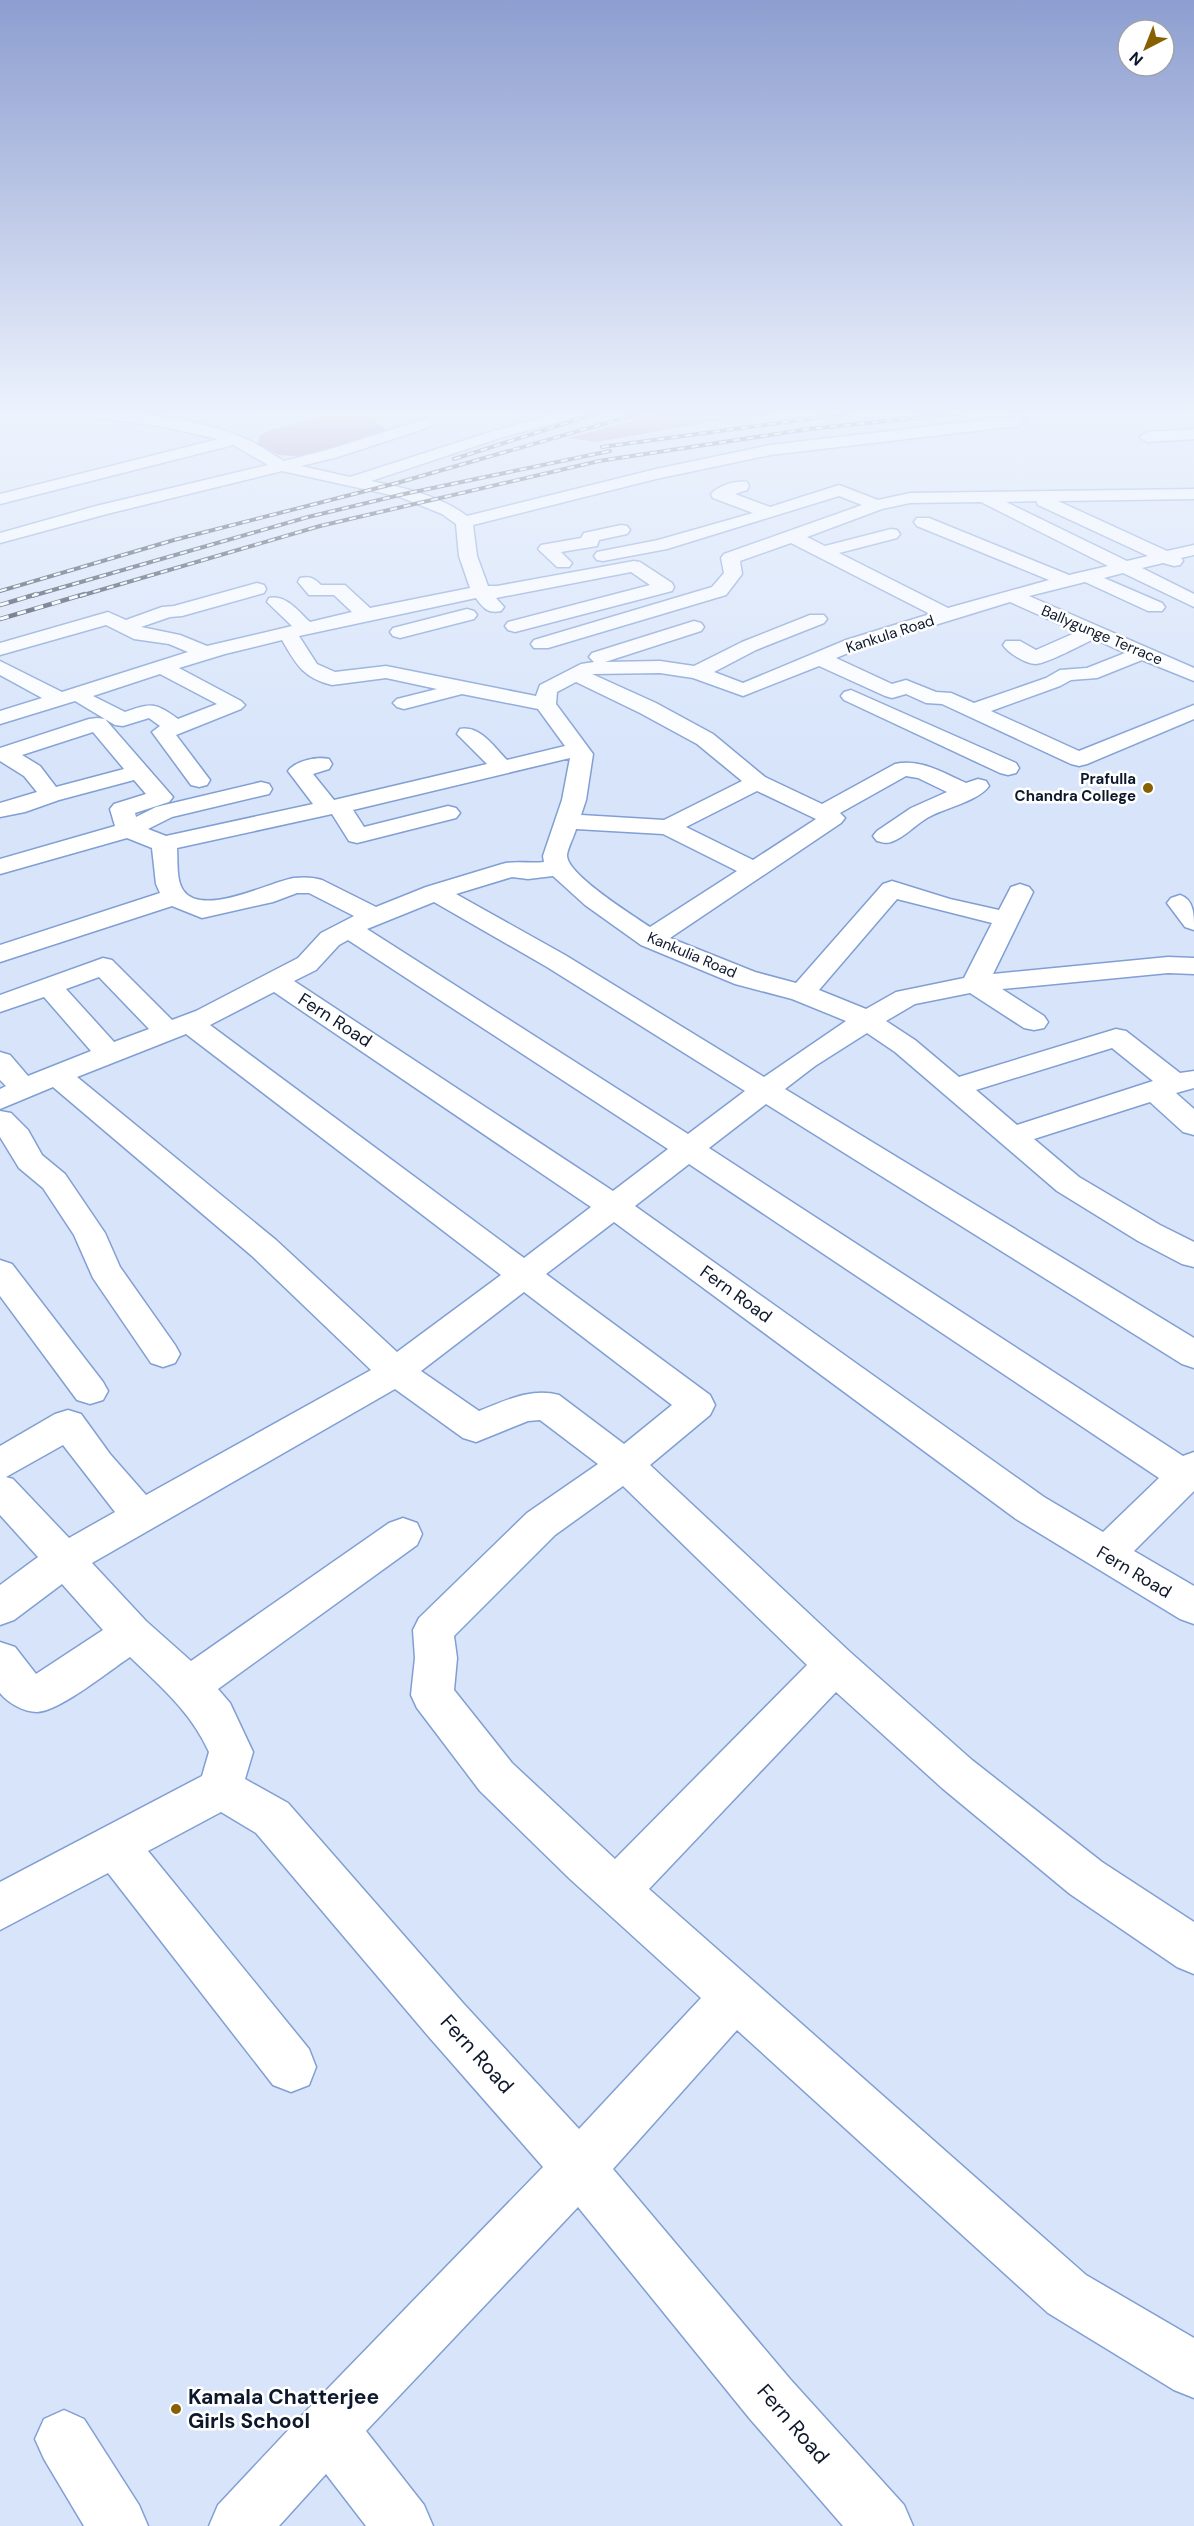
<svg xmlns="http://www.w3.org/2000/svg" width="1194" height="2526" viewBox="0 0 1194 2526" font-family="'DM Sans',sans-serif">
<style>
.water{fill:#a47dab}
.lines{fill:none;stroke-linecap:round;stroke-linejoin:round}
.minor-casing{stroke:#819fd3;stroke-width:3}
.minor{fill:#fff;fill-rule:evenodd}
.rail-far1-casing{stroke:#263246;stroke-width:4}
.rail-casing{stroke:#263246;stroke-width:4.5}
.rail-far1{stroke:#fff;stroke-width:2;stroke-dasharray:7;stroke-linecap:butt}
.rail{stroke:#fff;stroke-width:3;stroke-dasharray:9;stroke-linecap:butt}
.poi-dot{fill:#886000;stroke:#fff;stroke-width:2}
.labels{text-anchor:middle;stroke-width:5;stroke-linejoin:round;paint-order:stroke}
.far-street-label{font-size:15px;fill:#0d182c;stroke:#fff}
.far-poi-label{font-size:15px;font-weight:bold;fill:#0d182c;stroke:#fff;text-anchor:end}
.street-label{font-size:18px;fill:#0d182c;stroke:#fff}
.near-street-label{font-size:21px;fill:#0d182c;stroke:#fff}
.near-poi-label{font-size:21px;font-weight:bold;fill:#0d182c;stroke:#fff;text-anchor:start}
</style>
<rect width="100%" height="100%" fill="#d7e4fa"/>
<!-- water -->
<g class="water">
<polygon points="665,412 803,412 710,422 597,442 569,438"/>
<polygon points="327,416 371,418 388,431 308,457 279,455 258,445 260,435 273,429"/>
</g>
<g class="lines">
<defs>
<g id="minor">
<path d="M 77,412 C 132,412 193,416 244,438 C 259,444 271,454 284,461 L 327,450 L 425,419 L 433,424 L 430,427 L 338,457 L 301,466 L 350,477 L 490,432 L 562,412 L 585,412 L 583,415 L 500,438 L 371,481 C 404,488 439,495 467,516 L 656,469 L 770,445 L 1018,416 L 1026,421 L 1018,426 L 770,455 L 656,479 L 473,525 L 477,556 L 488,586 L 497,586 L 634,561 L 640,562 L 672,583 L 674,587 L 672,591 L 515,632 L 508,630 L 505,626 L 508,622 L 650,585 L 631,572 L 496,598 L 504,607 L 501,611 C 488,614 483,608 476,598 L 299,636 L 317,664 L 335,672 L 386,666 L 536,696 L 540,685 L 581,664 L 594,662 L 589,657 L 592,653 L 694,621 L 701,623 L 704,627 L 701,631 L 605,662 L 660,661 L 694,666 L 742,642 L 810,615 L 824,615 L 827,619 L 824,623 L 756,650 L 714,672 L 743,683 L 846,640 L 930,614 L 791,543 L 740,561 L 742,574 L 726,595 L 548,648 L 534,648 L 531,644 L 534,640 L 712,587 L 724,573 L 721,558 L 724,554 L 862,505 L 839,496 L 667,549 L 603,561 L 597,560 L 594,556 L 597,552 L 658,540 L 753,513 L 713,498 L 711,494 C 718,486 736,480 747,482 L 749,486 L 747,490 L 735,494 L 770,507 L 839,485 L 878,500 L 910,493 L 1194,489 L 1194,499 L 1058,501 L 1167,551 L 1194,545 L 1194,555 L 1181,558 L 1183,561 L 1180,565 L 1174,566 L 1163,563 L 1142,568 L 1194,594 L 1194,607 L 1123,573 L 1104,578 L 1162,603 L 1165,607 L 1162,611 L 1148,611 L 1085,582 L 1029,596 L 1194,668 L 1194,681 L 1142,660 L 1097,678 L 1071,680 L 1060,686 L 991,711 L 1079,751 L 1194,705 L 1194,719 L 1087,764 L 1079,766 L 1071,764 L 942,704 L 926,703 L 906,694 L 892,698 L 885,696 L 819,666 L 743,696 L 693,678 L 660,673 L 592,674 L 656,703 L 713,734 L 765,777 L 822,804 L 895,764 C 920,758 944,773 966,783 L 978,779 L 986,781 L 989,786 C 979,801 944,808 927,818 C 915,825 904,838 891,842 C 885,844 882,842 877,841 L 873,836 L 877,831 L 911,808 L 947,792 L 918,778 L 906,776 L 840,813 L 845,818 L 841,823 L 670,938 L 755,972 L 796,983 L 883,884 L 892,881 L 950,899 L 999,910 L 1011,887 L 1020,884 L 1029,887 L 1033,892 L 993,974 L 1168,957 L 1194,958 L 1194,974 L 1168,973 L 1002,989 L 1044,1016 L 1048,1022 L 1044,1028 L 1034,1030 L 1024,1028 L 970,993 L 915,1004 L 886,1021 L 915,1040 L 959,1077 L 1116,1029 L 1126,1031 L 1180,1073 L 1194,1071 L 1194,1088 L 1176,1093 L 1194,1109 L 1194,1135 L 1183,1132 L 1150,1102 L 1034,1139 L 1079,1177 L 1160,1225 L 1194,1242 L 1194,1267 L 1182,1264 L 1138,1241 L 1057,1191 L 895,1052 L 867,1033 L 815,1066 L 785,1089 L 1194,1338 L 1194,1368 L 1182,1364 L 766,1104 L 709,1148 L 1183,1456 L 1194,1452 L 1194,1491 L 1134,1551 L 1194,1586 L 1194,1624 L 1180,1619 L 1016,1519 L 614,1222 L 546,1274 L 710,1395 L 715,1405 L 710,1415 L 650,1465 L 850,1652 L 972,1760 L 1102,1862 L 1194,1922 L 1194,1974 L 1177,1967 L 1070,1894 L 942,1788 L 836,1692 L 649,1889 L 1086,2275 L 1194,2338 L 1194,2398 L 1174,2390 L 1048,2313 L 737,2030 L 613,2169 L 790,2379 L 904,2505 L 913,2526 L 843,2526 L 750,2419 L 578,2207 L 366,2431 L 424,2505 L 433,2526 L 366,2526 L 326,2474 L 279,2526 L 209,2526 L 218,2505 L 308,2409 L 543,2167 L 429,2037 L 256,1833 L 221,1812 L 148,1851 L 309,2049 L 316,2067 L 309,2085 L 291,2092 L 273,2085 L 108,1873 L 0,1930 L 0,1882 L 202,1776 L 209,1752 C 191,1712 161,1687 130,1657 C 109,1671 60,1711 37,1712 C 24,1712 8,1703 0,1693 L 0,1642 L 15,1647 L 36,1674 L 103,1630 L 62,1584 L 14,1620 L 0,1625 L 0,1585 L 38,1557 L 0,1515 L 0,1446 L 55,1414 L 68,1410 L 81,1414 L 110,1454 L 146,1495 L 371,1370 L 252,1256 L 53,1087 L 0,1109 L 0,1089 L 6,1086 L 0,1080 L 0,1052 L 10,1055 L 28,1076 L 91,1051 L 44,997 L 0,1012 L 0,995 L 103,958 L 112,960 L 172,1020 L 196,1011 L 298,958 L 321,933 L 354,916 L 309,893 L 297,893 L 273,902 L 202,918 L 172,906 L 0,962 L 0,945 L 160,893 L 156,884 L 152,848 L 127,838 L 0,874 L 0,859 L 115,826 L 110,809 L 114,804 L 146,794 L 134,780 L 59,800 L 25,812 L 0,817 L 0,803 L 37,792 L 24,776 L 0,761 L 0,748 L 89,719 L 97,718 L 105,719 L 173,797 L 169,802 L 135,813 L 136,817 L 156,807 L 261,782 L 269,784 L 272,789 L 269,794 L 172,817 L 148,829 L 166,836 L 313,804 L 288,771 C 295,761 317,756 329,759 L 332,764 L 329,769 L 313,774 L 334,800 L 487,764 L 457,734 L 460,729 C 480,725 494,747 507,760 L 565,746 L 538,709 L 462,694 L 404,709 L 397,707 L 393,703 L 397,699 L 437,689 L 386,678 L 332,685 C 303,678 296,664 282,640 L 225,654 L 179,668 L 241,701 L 245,705 L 241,709 L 176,735 L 210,780 L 207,785 L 199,787 L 191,785 L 152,732 L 160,726 L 149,718 L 123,726 L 115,725 L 75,701 L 0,724 L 0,711 L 42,698 L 0,675 L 0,661 L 62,692 L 188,652 L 169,644 L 134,639 L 106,625 L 0,655 L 0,643 L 108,612 L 126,620 L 162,607 L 174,606 L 257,583 L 264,585 L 266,589 L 264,593 L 182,616 L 170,617 L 141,627 L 180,635 L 207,646 L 292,626 L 267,602 L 269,598 C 286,594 299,612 310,622 L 352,612 L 334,595 L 309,595 L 298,582 L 300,578 C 310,576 314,578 321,585 L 345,585 L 370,608 L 470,588 L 459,556 L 456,524 L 442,514 L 400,497 L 282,471 L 107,514 L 0,543 L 0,533 L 96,506 L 268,465 L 233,445 L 0,504 L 0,494 L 218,439 L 159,426 L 84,416 ZM 1036,501 L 1038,505 L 1148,556 L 1127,561 L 1006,502 ZM 981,502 L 1108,566 L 1069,575 L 929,518 L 917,518 L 914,522 L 917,526 L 1049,580 L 948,608 L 839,553 L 897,538 L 900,534 L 897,530 L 891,529 L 825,546 L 807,537 L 882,509 L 910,503 ZM 1010,602 L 1077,632 L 1036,650 L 1020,641 L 1006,641 L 1003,645 C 1008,653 1026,664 1036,664 C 1048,663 1081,645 1094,639 L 1125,653 L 1087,668 L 1060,670 L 1046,678 L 974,703 L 951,693 L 936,692 L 906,680 L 892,684 L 836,658 L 860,648 ZM 160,674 L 217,704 L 178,719 C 154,702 152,703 125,712 L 93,696 ZM 576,682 L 640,713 L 697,744 L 742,781 L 664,820 L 581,815 L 586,800 L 593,754 L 556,704 L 557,692 ZM 93,732 L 124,769 L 56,787 L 40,766 L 22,755 ZM 570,758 L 562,800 L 543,856 L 544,862 C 530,864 516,860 502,864 L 426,887 L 376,907 L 322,880 C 313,877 303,877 294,878 C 269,882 202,918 183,890 C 176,880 178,861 177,848 L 332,814 L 349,841 L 357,843 L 456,818 L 460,813 L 456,808 L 448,806 L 364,827 L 353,810 ZM 757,791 L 816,819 L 753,860 L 686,827 ZM 576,829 L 663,834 L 737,871 L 650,927 C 634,916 566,874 567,855 C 568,847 574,837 576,829 ZM 553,876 L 585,905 L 641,945 L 735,984 L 792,999 L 846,1021 L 764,1077 L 565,955 L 456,894 L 512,877 L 528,879 ZM 897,899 L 992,923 L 964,978 L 896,992 L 866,1009 L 819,990 ZM 434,902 L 547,967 L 745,1091 L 688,1134 L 367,929 ZM 348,940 L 668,1149 L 613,1191 L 294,981 L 316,970 L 339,945 ZM 99,977 L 149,1029 L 114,1042 L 66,989 ZM 274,992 L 591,1207 L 524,1258 L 210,1025 ZM 186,1034 L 501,1275 L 397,1352 L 276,1240 L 77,1077 ZM 1112,1048 L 1153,1081 L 1017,1125 L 976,1090 ZM 689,1164 L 1159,1478 L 1103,1532 L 1044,1497 L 635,1206 ZM 524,1292 L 672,1405 L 624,1444 L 559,1395 C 531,1387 505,1401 479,1411 L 421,1371 ZM 395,1389 L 463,1438 L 476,1442 L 528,1421 L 540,1420 L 598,1464 L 527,1513 L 419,1618 L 413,1630 L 415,1658 L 411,1695 L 417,1708 L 480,1791 L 570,1879 L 701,1998 L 579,2129 L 463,2003 L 288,1803 L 245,1779 L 253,1752 L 230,1703 L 218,1689 L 417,1545 L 422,1534 L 417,1523 L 403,1518 L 389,1523 L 191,1661 L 146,1621 L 92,1563 ZM 63,1445 L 115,1512 L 69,1538 L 13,1479 L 6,1477 ZM 623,1486 L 807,1665 L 615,1859 L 512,1763 L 454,1690 L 457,1658 L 454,1636 L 555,1535 Z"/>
<polygon points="1194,429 1194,439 1147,442 1139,437 1147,432"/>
<polygon points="621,525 627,526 630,530 627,534 599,540 597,546 561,552 572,563 569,567 557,567 538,549 541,545 581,538 584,533"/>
<polygon points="467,609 474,611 477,615 474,619 400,638 393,636 390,632 393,628"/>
<polygon points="851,690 1016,763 1019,768 1016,773 1008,775 1000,773 844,700 841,696 844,692"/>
<path d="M 1180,895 C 1194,900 1194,914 1194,930 L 1185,927 L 1167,903 L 1171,898 Z"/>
<polygon points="0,1111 11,1113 28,1130 42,1155 65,1174 105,1233 120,1267 175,1345 180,1354 175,1363 163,1367 151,1363 93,1278 74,1235 43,1188 19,1168 0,1137"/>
<polygon points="0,1260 12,1264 103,1382 108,1391 103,1400 90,1404 77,1400 0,1296"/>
<polygon points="64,2410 84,2419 139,2505 148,2526 84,2526 44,2459 35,2439 44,2419"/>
</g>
</defs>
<!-- minor casing -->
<use href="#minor" class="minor-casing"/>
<!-- minor -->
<use href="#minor" class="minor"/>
<defs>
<g id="rail-far1">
<polyline points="602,447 859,412"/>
<polyline points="454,459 601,412"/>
<polyline points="0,591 174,540 397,483 645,412"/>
<polyline points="32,596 308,517 404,494 610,451"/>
<polyline points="80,596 320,526 599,461 809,429 973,412"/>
</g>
<g id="rail">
<polyline points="0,605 37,594"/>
<polyline points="0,619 85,594"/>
</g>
</defs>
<!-- rail-far1 casing -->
<use href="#rail-far1" class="rail-far1-casing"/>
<!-- rail casing -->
<use href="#rail" class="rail-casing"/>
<!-- rail-far1 -->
<use href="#rail-far1" class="rail-far1"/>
<!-- rail -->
<use href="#rail" class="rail"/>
</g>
<!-- sky -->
<linearGradient id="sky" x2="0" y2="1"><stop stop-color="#8d9ed0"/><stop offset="0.54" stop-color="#edf3fd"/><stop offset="1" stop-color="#edf3fd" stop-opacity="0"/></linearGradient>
<rect width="1194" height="765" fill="url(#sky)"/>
<!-- markers -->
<g class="poi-dot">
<circle cx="1148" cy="788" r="6"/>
<circle cx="176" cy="2409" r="6"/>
</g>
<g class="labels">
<!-- far-street labels -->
<g class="far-street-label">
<text transform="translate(890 634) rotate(-18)" y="5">Kankula Road</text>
<text transform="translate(1102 635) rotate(23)" y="5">Ballygunge Terrace</text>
<text transform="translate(692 955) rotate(23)" y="5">Kankulia Road</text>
</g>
<!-- far-poi labels -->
<g class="far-poi-label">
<text x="1136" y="784">Prafulla<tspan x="1136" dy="17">Chandra College</tspan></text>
</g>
<!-- street labels -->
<g class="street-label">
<text transform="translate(335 1020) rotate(33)" y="6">Fern Road</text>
<text transform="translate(736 1294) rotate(36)" y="6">Fern Road</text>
<text transform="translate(1134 1572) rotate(31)" y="6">Fern Road</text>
</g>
<!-- near-street labels -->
<g class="near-street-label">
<text transform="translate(477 2054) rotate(48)" y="7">Fern Road</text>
<text transform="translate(793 2424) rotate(49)" y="7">Fern Road</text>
</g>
<!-- near-poi labels -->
<g class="near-poi-label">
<text x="188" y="2404">Kamala Chatterjee<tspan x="188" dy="24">Girls School</tspan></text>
</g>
</g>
<!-- north arrow -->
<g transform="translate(1146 48) rotate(222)"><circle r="28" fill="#ffffff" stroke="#9ea3ab" stroke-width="1.5"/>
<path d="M0-4.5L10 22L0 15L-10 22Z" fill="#886000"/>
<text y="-9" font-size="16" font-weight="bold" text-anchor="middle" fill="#0d182c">N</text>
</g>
</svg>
